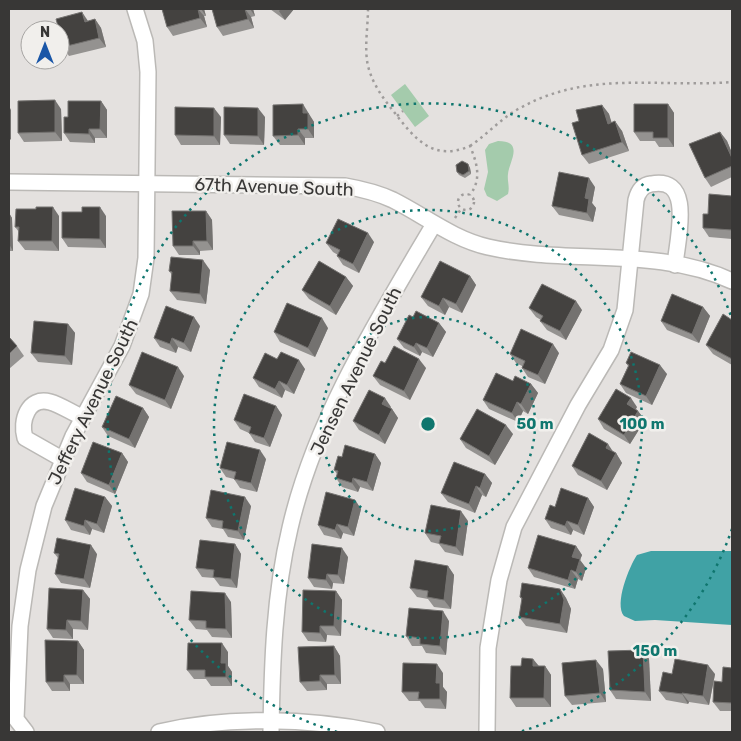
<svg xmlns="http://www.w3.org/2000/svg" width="741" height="741" viewBox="0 0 741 741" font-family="Rubik,sans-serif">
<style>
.green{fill:#a4cbac}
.water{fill:#40a2a5}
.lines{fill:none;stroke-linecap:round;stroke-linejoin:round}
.minor-casing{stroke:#bbb9b6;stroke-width:18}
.path{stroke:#9f9c9b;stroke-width:2.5;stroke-dasharray:2.5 4;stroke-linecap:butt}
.minor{stroke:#fff;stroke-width:15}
.wall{fill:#949290}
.shaded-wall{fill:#747270}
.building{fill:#444240;stroke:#747270}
.ring{fill:none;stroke:#0f766e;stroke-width:2.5;stroke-dasharray:2.5 5}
.labels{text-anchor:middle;stroke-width:5;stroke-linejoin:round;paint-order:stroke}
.street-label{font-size:18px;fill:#383736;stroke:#f1efec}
.centre{fill:#0f766e;stroke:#f1efec;stroke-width:2.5}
.ring-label{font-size:15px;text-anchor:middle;font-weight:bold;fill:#0f766e;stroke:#f1efec;stroke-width:5;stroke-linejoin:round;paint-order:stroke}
</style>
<rect width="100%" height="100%" fill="#e4e1df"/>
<!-- green -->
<g class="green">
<polygon points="405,84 429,116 415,127 391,95"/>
<path d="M 498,141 C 525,141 509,162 508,174 C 507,181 510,187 508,194 L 497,201 L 487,196 L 484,189 L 488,172 L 485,150 L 489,144 Z"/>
</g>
<!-- water -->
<path class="water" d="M 651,551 L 732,551 L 732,625 L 655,620 L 635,621 L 624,616 C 614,604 629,567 637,555 Z"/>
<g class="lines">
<defs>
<g id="minor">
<path d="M 9,182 L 345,186 C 362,189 378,193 393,200 C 425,216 453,239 488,247 C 567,265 657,246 732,281"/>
<path d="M 62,459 L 25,438 C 20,421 28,396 50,402 C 61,405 72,413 82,417"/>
<polyline points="26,732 16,719 20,626 28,570 44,506 73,436 122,346 141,294 146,258 148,72 145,41 135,9"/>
<path d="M 159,732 C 227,716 309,718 377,732"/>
<path d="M 271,732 C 272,664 274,595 290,528 C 315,419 378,319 434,224"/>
<path d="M 487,732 L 488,648 L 499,580 L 514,527 L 578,405 L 611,350 L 625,310 L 636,200 C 638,192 642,185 651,184 C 695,175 677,240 675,265"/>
</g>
</defs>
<!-- minor casing -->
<use href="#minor" class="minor-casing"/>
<!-- path -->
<g class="path">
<path d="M 368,9 C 368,27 364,48 368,66 C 373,85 383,98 394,112 C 415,139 433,162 470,146 C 477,163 482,179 470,195"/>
<polyline points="397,116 403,111"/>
<path d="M 470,146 C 488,134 502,117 522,107 C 590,70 659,88 732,82"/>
<circle cx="466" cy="202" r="8"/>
<polyline points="455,218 461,209"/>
</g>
<!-- minor -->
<use href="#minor" class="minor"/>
</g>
<!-- wall -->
<g class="wall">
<polygon points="162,9 204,9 206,16 204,16 207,27 173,36 167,27"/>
<polygon points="212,9 253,9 255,16 251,17 254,28 223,36 217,27"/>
<polygon points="270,9 294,9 285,20"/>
<polygon points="95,19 101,28 106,47 69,56 63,47 88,21"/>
<polygon points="101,101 107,110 107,138 95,138 95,143 70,142 64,133 68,117"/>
<polygon points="668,104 674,113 674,147 659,147 655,141 640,141 634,132"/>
<polygon points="602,105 609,114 611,123 622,131 629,151 589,164 582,155 579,121"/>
<polygon points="61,109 62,141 24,142 18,133"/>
<polygon points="309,113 309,115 314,122 314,138 305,138 305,145 280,145 273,136"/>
<polygon points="221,117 220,145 181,145 175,135"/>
<polygon points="265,117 264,145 230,144 224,135"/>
<polygon points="720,132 727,141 732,153 732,177 711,187 705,178"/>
<polygon points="468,164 470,168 471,174 465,178 459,175 457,172"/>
<polygon points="595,187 592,203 596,208 593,222 559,215 552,206"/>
<polygon points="732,196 732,239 709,237 703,228 708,214"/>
<polygon points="36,209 59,216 59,251 25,250 18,241 19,232 15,227"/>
<polygon points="206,211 212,220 213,250 200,251 200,255 179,255 173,246"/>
<polygon points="9,213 12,218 13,251 9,251"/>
<polygon points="106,216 106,248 68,247 62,238"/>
<polygon points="374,242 359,273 343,265 337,256 338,255 333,252 326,243"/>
<polygon points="210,270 206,304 177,300 170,291 172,275 169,271"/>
<polygon points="470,276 476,285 462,313 449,307 445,315 428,306 421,297"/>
<polygon points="346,277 353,286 336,315 309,299 302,290"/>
<polygon points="703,307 710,316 699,343 667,330 661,321"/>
<polygon points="529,308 582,310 566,340 547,330 540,321 541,320 536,317"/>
<polygon points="413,317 439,323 446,332 433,357 422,352 420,356 404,348 397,339"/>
<polygon points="732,320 732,365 713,354 706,345"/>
<polygon points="68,324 75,333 72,365 38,362 31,353"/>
<polygon points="200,326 191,352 178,347 176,353 160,347 154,338"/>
<polygon points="328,328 315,357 280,342 274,332"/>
<polygon points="9,337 17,346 24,356 9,369"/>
<polygon points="559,353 545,384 528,377 522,368 522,366 516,363 510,354"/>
<polygon points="277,359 305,369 294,394 285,390 282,398 259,387 253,378"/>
<polygon points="385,363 426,368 410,400 380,385 373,376"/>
<polygon points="626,363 667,374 652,405 626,393 620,384 628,366"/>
<polygon points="184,376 171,409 136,394 129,385"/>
<polygon points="513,381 531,384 538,393 528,414 523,411 518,422 489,409 483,400"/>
<polygon points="276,406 282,415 270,447 255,442 249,433 240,429 234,420"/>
<polygon points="391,407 390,408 392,409 398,418 385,444 359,430 353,421"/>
<polygon points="637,407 636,409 645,420 630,444 604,429 598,419"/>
<polygon points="143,408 149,417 135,448 108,436 102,427"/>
<polygon points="513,434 495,465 466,448 460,439"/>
<polygon points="122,453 128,462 115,494 87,482 81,473"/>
<polygon points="616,453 622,463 607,490 578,475 572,466"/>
<polygon points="375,454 381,463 373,491 360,487 358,492 342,487 336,478 337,474 334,470 342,457"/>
<polygon points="266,459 257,492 240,488 234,479 226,477 220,468"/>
<polygon points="485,474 492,483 486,497 482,495 475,513 448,502 441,493"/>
<polygon points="105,497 112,506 104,533 92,529 90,535 71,530 65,520"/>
<polygon points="588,498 594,507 584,535 573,530 571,535 551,528 545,519 555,507"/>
<polygon points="355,500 361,509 354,536 343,533 341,539 324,535 318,525"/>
<polygon points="251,506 244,540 228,537 223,529 212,527 206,518"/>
<polygon points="468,521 463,556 445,552 439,544 431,542 425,533"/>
<polygon points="235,544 241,554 237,588 220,586 214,578 202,577 196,568"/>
<polygon points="576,546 582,555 580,560 586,568 582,581 578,579 575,589 534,577 528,568"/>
<polygon points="54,553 97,554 90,588 61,583 55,574 58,558"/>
<polygon points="348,557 344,584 333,583 332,589 314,587 308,578"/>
<polygon points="448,566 454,575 451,609 434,607 428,599 417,597 410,588"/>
<polygon points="560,589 566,598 571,609 567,633 526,626 519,617 522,600 520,597"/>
<polygon points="83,590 90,599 88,630 73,629 73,639 53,638 47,629"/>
<polygon points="336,591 342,600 341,636 327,635 326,642 308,641 302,632"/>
<polygon points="231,602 232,638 212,637 207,630 196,629 189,620"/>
<polygon points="449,621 446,655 426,653 422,646 412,646 406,636"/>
<polygon points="78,641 84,650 84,684 70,684 70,691 52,691 46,682"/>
<polygon points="334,646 340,656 341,684 327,684 327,690 307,691 300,682"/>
<polygon points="643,650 649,659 651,701 616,699 610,690"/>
<polygon points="228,652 228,666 232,672 232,686 211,686 206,679 194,679 187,670"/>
<polygon points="533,659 539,666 545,666 551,675 551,707 516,707 510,698 521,666"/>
<polygon points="732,668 732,711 720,711 713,702"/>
<polygon points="603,669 606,702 572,705 565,696"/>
<polygon points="443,673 443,687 447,692 446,709 425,708 420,701 409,701 402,692"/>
<polygon points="672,674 715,674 709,705 689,702 688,704 666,700 659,691"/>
</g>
<!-- shaded-wall -->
<g class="shaded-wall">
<polygon points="198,9 204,16 207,27 200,18"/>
<polygon points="201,9 204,9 206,16"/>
<polygon points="245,9 251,17 254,28 248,19"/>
<polygon points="250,9 253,9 255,16"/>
<polygon points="281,9 294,9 285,20 279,11"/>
<polygon points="82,12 88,21 85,22"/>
<polygon points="95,19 101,28 106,47 99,38"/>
<polygon points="55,100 61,109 62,141 55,132"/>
<polygon points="101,101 107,110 107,138 100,129"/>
<polygon points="303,104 314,122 314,138 308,129 303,113"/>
<polygon points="668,104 674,113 674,147 668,138"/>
<polygon points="602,105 609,114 615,133 608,124"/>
<polygon points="9,106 11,110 11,140 9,138"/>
<polygon points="214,108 221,117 220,145 214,136"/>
<polygon points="258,108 265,117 264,145 258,136"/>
<polygon points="615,121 622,131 629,151 622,142"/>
<polygon points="89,129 95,138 95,143 89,134"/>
<polygon points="298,129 305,138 305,145 298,135"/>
<polygon points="720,132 727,141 732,153 732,158"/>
<polygon points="468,164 470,168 471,174 469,171"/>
<polygon points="589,178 595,187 592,203 596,208 593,222 587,213 585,198"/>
<polygon points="53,207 59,216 59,251 52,241"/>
<polygon points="100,207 106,216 106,248 100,239"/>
<polygon points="206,211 212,220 213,250 207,241"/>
<polygon points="9,213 12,218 13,251 9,244"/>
<polygon points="368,233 374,242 359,273 353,264"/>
<polygon points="193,241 200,251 200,255 193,246"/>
<polygon points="203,260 210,270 206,304 200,294"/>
<polygon points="470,276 476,285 462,313 456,304"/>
<polygon points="346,277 353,286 336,315 330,306"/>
<polygon points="443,298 449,307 445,315 439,306"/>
<polygon points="576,301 582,310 566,340 560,331"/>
<polygon points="703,307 710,316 699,343 692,334"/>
<polygon points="194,317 200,326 191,352 184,343"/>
<polygon points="322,318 328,328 315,357 308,348"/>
<polygon points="439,323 446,332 433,357 427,348"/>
<polygon points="68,324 75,333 72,365 65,356"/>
<polygon points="172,338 178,347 176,353 170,344"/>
<polygon points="416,343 422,352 420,356 414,347"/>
<polygon points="553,344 559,353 545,384 538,375"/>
<polygon points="419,359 426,368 410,400 404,391"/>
<polygon points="299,360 305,369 294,394 287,385"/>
<polygon points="660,365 667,374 652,405 646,396"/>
<polygon points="178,367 184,376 171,409 165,400"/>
<polygon points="279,381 285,390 282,398 275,389"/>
<polygon points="531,384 538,393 528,414 521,404"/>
<polygon points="385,398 391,407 388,413 382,404"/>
<polygon points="631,398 637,407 633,413 627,404"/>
<polygon points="517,402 523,411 518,422 512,413"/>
<polygon points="276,406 282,415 270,447 264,438"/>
<polygon points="143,408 149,417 135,448 129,439"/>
<polygon points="392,409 398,418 385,444 379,435"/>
<polygon points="638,411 645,420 630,444 624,435"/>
<polygon points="506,425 513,434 495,465 489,456"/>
<polygon points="608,444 614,453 606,448"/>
<polygon points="260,450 266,459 257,492 251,483"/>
<polygon points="122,453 128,462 115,494 109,485"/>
<polygon points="616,453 622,463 607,490 601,481"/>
<polygon points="375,454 381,463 373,491 367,482"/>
<polygon points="485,474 492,483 486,497 480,488"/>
<polygon points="353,478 360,487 358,492 352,483"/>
<polygon points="476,486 482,495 475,513 469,504"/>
<polygon points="105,497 112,506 104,533 97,524"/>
<polygon points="245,497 251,506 244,540 238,531"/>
<polygon points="588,498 594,507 584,535 578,525"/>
<polygon points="355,500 361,509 354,536 348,527"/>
<polygon points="461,511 468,521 463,556 456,547"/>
<polygon points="85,520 92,529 90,535 84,526"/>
<polygon points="567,521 573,530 571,535 565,526"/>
<polygon points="337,524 343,533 341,539 335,530"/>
<polygon points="235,544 241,554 237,588 231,579"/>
<polygon points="91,545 97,554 90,588 84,579"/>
<polygon points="576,546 582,555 580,560 586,568 582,581 576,572 572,557"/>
<polygon points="342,548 348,557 344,584 338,575"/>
<polygon points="448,566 454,575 451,609 444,600"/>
<polygon points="571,570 578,579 575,589 568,580"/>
<polygon points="327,574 333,583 332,589 326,580"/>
<polygon points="560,589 566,598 571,609 567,633 560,624"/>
<polygon points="83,590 90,599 88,630 81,621"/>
<polygon points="336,591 342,600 341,636 334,626"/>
<polygon points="225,593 231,602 232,638 226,629"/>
<polygon points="443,611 449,621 446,655 440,646"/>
<polygon points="67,620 73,629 73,639 66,630"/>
<polygon points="320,626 327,635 326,642 320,633"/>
<polygon points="78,641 84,650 84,684 77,675"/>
<polygon points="222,643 228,652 228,666 232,672 232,686 226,677 221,663"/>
<polygon points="334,646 340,656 341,684 335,675"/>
<polygon points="643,650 649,659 651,701 645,692"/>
<polygon points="533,659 540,668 533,666"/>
<polygon points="596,660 603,669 606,702 600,693"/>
<polygon points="437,664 443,673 443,687 447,692 446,709 440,699 436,683"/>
<polygon points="708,665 715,674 709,705 703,696"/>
<polygon points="545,666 551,675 551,707 544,698"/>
<polygon points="64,675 70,684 70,691 64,682"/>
<polygon points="320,675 327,684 327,690 320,681"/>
<polygon points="682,693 689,702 688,704 682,694"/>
</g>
<!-- building -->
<g class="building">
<polygon points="162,9 198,9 200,18 167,27"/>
<polygon points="212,9 245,9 248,19 217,27"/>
<polygon points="82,12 85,22 95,19 99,38 63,47 60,34 60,30 59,30 56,19"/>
<polygon points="55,100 55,132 18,133 18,101"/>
<polygon points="68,101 101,101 100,129 89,129 89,134 64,133 64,117 68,117"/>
<polygon points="303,104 303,113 308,113 308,129 298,129 298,135 273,136 273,105"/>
<polygon points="634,104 668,104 668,138 653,138 653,132 634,132"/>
<polygon points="602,105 608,124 615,121 622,142 582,155 572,123 579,121 576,110"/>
<polygon points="175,107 214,108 214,136 175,135"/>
<polygon points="224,107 258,108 258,136 224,135"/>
<polygon points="720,132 732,158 732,166 705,178 689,144"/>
<polygon points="462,161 468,164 469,171 463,175 457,172 456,165"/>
<polygon points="559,172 589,178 585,198 589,199 587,213 552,206"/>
<polygon points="709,194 732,196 732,230 703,228 703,214 708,214"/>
<polygon points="36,207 53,207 52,241 18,241 19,227 15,227 16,209 36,209"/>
<polygon points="82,207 100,207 100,239 62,238 62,212 82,212"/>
<polygon points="172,211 206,211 207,241 193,241 193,246 173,246"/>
<polygon points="338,219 368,233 353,264 337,256 340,250 326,243"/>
<polygon points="171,257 203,260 200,294 170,291 172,272 169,271"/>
<polygon points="319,261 346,277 330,306 302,290"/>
<polygon points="440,261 470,276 456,304 443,298 439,306 421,297"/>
<polygon points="542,284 576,301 560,331 540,321 543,316 529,308"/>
<polygon points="672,294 703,307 692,334 661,321"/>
<polygon points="287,303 322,318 308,348 274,332"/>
<polygon points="166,306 194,317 184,343 172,338 170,344 154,338"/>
<polygon points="416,311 439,323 427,348 416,343 414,347 397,339 409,315 413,317"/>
<polygon points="723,314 732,320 732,359 706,345"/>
<polygon points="34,321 68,324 65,356 31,353"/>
<polygon points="521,329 553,344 538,375 522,368 525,361 510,354"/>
<polygon points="9,337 17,346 9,354"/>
<polygon points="394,346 419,359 404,391 373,376 381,361 385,363"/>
<polygon points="142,352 178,367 165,400 129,385"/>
<polygon points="281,352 299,360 287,385 279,381 275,389 253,378 265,353 277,359"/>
<polygon points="631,352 660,365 646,396 620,384 629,365 626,363"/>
<polygon points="496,373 513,381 515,376 531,384 521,404 517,402 512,413 483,400"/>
<polygon points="616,389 631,398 627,404 638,411 624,435 598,419"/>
<polygon points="369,390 385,398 382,404 392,409 379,435 353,421"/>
<polygon points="244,394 276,406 264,438 249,433 251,427 234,420"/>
<polygon points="116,396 143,408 129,439 102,427"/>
<polygon points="477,409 506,425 489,456 460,439"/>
<polygon points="589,433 608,444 606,448 616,453 601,481 572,466"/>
<polygon points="93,442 122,453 109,485 81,473"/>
<polygon points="227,442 260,450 251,483 234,479 236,472 220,468"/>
<polygon points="345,445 375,454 367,482 353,478 352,483 336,478 338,471 334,470 338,456 342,457"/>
<polygon points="454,462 485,474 480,488 476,486 469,504 441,493"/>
<polygon points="75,488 105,497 97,524 85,520 84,526 65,520"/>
<polygon points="561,488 588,498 578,525 567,521 565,526 545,519 550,505 555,507"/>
<polygon points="211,490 245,497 238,531 222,528 223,521 206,518"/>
<polygon points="326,492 355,500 348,527 337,524 335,530 318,525"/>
<polygon points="431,505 461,511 456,547 439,543 441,536 425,533"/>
<polygon points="538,535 576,546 572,557 580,559 576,572 571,570 568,580 528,568"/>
<polygon points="57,538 91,545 84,579 55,574 59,554 54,553"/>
<polygon points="200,540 235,544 231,579 213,577 214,570 196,568"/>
<polygon points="312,544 342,548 338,575 327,574 326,580 308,578"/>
<polygon points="415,560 448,566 444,600 427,597 428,591 410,588"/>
<polygon points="522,583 560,589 564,600 560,624 519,617 522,598 520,597"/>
<polygon points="49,588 83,590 81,621 67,620 66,630 47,629"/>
<polygon points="303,590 336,591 334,626 320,626 320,633 302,632"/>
<polygon points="191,591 225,593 226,629 206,628 206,621 189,620"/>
<polygon points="409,608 443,611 440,646 420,644 420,638 406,636"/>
<polygon points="45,640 78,641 77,675 64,675 64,682 46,682"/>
<polygon points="188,643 222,643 221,663 226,663 226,677 205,677 205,670 187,670"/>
<polygon points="334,646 335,675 320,675 320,681 300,682 298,647"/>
<polygon points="643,650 645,692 610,690 608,651"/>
<polygon points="522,658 533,659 533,666 545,666 544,698 510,698 511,666 521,666"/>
<polygon points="675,659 708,665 703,696 682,693 682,694 659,691 663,672 672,674"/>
<polygon points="596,660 600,693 565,696 562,663"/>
<polygon points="403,663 437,664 436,683 440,683 440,699 418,699 419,692 402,692"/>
<polygon points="723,667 732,668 732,703 713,702 714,681 722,682"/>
</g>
<!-- distance rings -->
<g class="ring">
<circle cx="428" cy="424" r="107"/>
<circle cx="428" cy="424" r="214"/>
<path d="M732 529A321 321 0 0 1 519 732M337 732A321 321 0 1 1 732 319"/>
</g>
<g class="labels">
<!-- street labels -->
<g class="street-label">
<text transform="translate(274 187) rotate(2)" y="6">67th Avenue South</text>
<text transform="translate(356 371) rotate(-64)" y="6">Jensen Avenue South</text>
<text transform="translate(93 402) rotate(-64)" y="6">Jeffery Avenue South</text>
</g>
</g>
<circle cx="428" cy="424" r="8" class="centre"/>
<g class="ring-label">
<text x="535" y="429">50 m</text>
<text x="642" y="429">100 m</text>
<text x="655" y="656">150 m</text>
</g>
<!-- border -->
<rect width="741" height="741" fill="none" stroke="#383736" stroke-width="20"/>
<!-- north arrow -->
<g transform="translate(45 45)"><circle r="24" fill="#f1efec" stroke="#a7a5a3"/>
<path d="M0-4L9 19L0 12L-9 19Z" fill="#1a56a7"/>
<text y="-8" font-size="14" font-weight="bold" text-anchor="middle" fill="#383736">N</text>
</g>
</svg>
